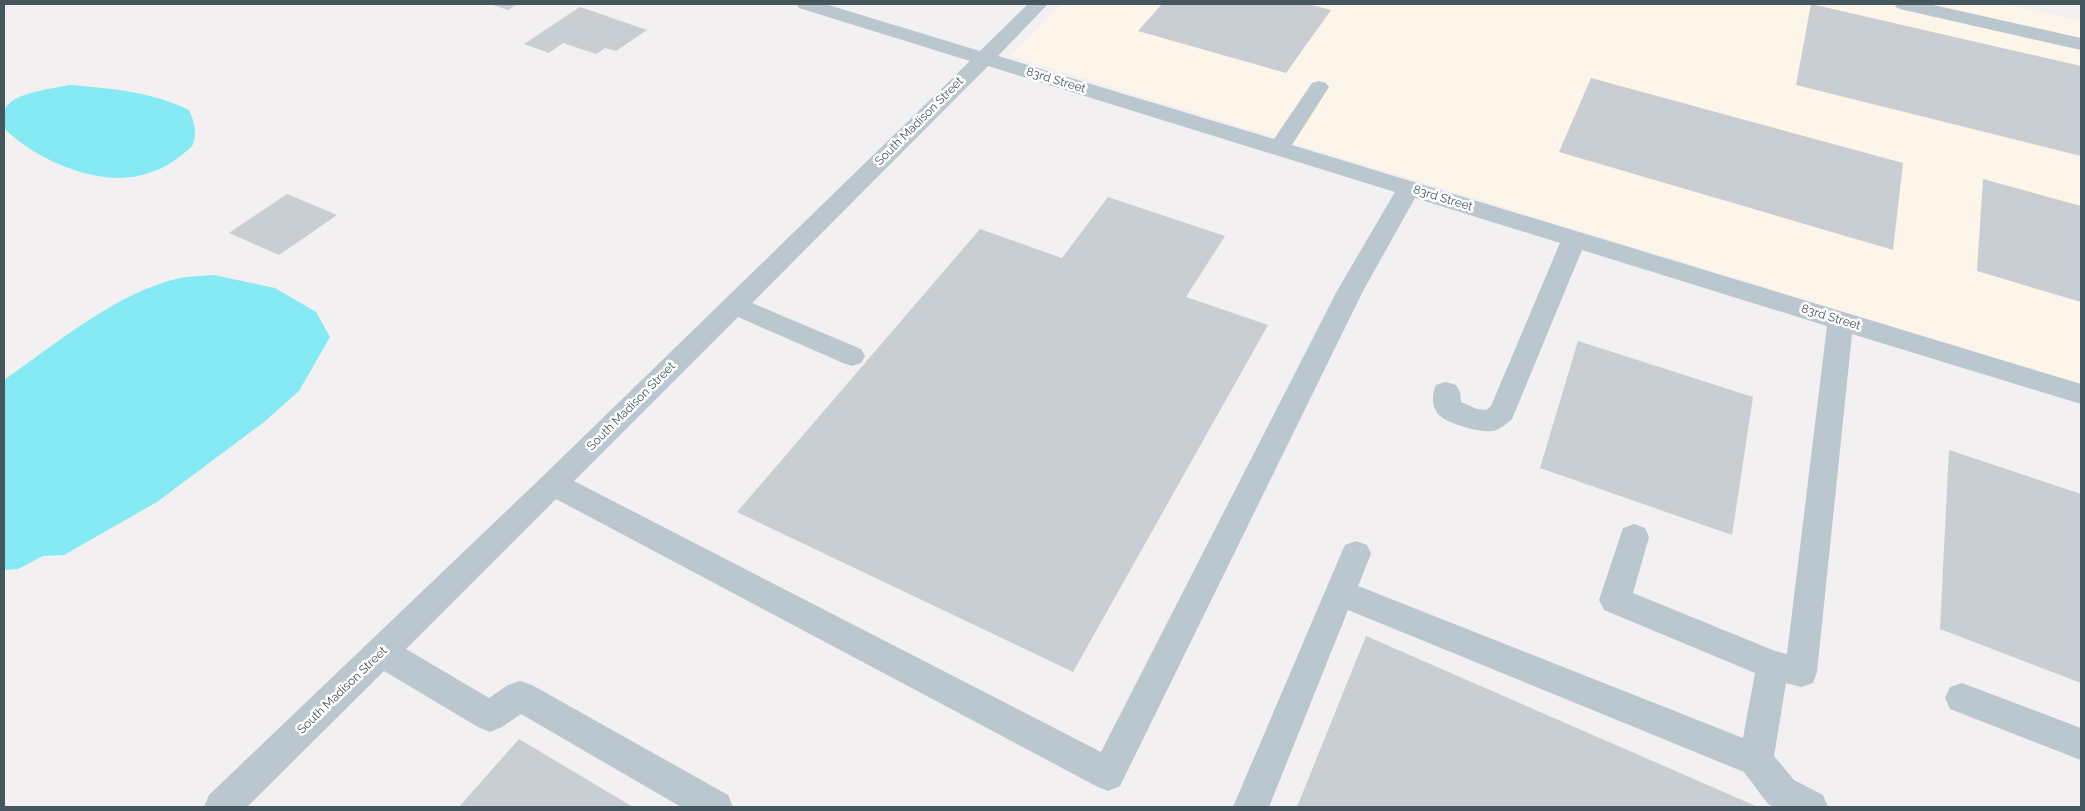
<svg xmlns="http://www.w3.org/2000/svg" width="2085" height="811" viewBox="0 0 2085 811" font-family="Raleway,sans-serif">
<style>
.commercial{fill:#fdf5e9}
.water{fill:#85eaf3}
.building{fill:#c9ced3}
.lines{fill:none;stroke-linecap:round;stroke-linejoin:round}
.minor{fill:#bac7ce;fill-rule:evenodd}
.labels{text-anchor:middle;stroke-width:5;stroke-linejoin:round;paint-order:stroke}
.street-label{font-size:12px;fill:#46565f;stroke:#fff}
</style>
<rect width="100%" height="100%" fill="#f2f0f0"/>
<!-- commercial -->
<polygon class="commercial" points="1061,4 2005,4 2081,21 2081,384 1010,56"/>
<!-- water -->
<g class="water">
<path d="M 69,85 C 110,88 152,92 189,110 C 194,121 198,135 192,146 C 190,149 185,152 183,154 C 160,174 128,182 98,176 C 64,170 28,152 4,128 C 4,122 3,115 5,109 C 13,92 53,89 69,85 Z"/>
<path d="M 214,275 L 275,288 L 316,312 L 330,337 L 299,391 L 264,422 L 157,502 L 64,555 L 43,556 L 18,569 L 4,570 L 4,380 C 56,344 117,292 180,278 C 191,276 203,276 214,275 Z"/>
</g>
<!-- building -->
<g class="building">
<polygon points="490,4 517,4 508,10"/>
<polygon points="1162,4 1308,4 1331,10 1286,73 1138,31"/>
<polygon points="1811,4 2081,66 2081,156 1796,85"/>
<polygon points="580,7 647,30 616,51 605,48 596,54 563,43 549,53 524,44"/>
<polygon points="1591,78 1903,163 1893,250 1559,152"/>
<polygon points="1983,179 2081,206 2081,302 1977,271"/>
<polygon points="287,194 337,215 279,255 229,233"/>
<polygon points="1108,197 1225,236 1186,297 1268,325 1073,672 737,512 980,229 1062,258"/>
<polygon points="1578,341 1753,397 1732,535 1540,468"/>
<polygon points="1949,450 2081,494 2081,683 1940,629"/>
<polygon points="1366,636 1758,807 1297,807"/>
<polygon points="519,739 633,807 459,807"/>
</g>
<g class="lines">
<!-- minor -->
<g class="minor">
<path d="M 797,4 L 825,4 L 980,51 L 1028,4 L 1048,4 L 998,56 L 1274,139 L 1312,83 L 1319,81 L 1326,83 L 1329,87 L 1292,145 L 2081,384 L 2081,404 L 1852,334 L 1817,672 L 1813,683 L 1801,687 L 1786,683 L 1774,756 L 1794,780 L 1823,795 L 1828,807 L 1774,807 L 1768,804 L 1744,772 L 1348,610 L 1269,807 L 1233,807 L 1341,554 L 1345,545 L 1356,541 L 1367,545 L 1371,554 L 1358,586 L 1743,738 L 1755,673 L 1604,610 L 1599,600 L 1623,528 L 1634,524 L 1645,528 L 1649,537 L 1633,593 L 1775,651 L 1787,654 L 1827,326 L 1582,250 L 1512,419 C 1506,424 1500,430 1492,431 C 1481,433 1445,423 1438,414 C 1431,406 1432,393 1436,385 L 1446,382 L 1456,385 L 1460,392 L 1461,402 L 1477,409 L 1486,410 L 1491,406 L 1560,243 L 1415,198 L 1363,291 L 1120,786 L 1108,791 L 1096,786 L 556,499 L 406,649 L 489,698 L 508,685 L 520,681 L 532,685 L 728,795 L 733,807 L 681,807 L 521,714 L 502,727 L 490,732 L 478,727 L 384,671 L 247,807 L 204,807 L 209,795 L 543,476 L 970,61 L 799,8 ZM 988,66 L 1395,192 L 1337,291 L 1101,752 L 574,481 L 738,317 L 843,363 L 852,366 L 861,363 L 865,356 L 861,349 L 752,303 Z"/>
<polygon points="1894,4 1929,4 2081,38 2081,50 1904,10 1897,8"/>
<polygon points="1962,683 2081,728 2081,760 1950,709 1945,698 1950,687"/>
</g>
</g>
<g class="labels">
<!-- street labels -->
<g class="street-label">
<text transform="translate(1056 80) rotate(17)" y="4">83rd Street</text>
<text transform="translate(919 121) rotate(-45)" y="4">South Madison Street</text>
<text transform="translate(1443 198) rotate(17)" y="4">83rd Street</text>
<text transform="translate(1831 317) rotate(17)" y="4">83rd Street</text>
<text transform="translate(631 406) rotate(-45)" y="4">South Madison Street</text>
<text transform="translate(342 690) rotate(-44)" y="4">South Madison Street</text>
</g>
</g>
<!-- border -->
<rect width="2085" height="811" fill="none" stroke="#46565f" stroke-width="10"/>
</svg>
